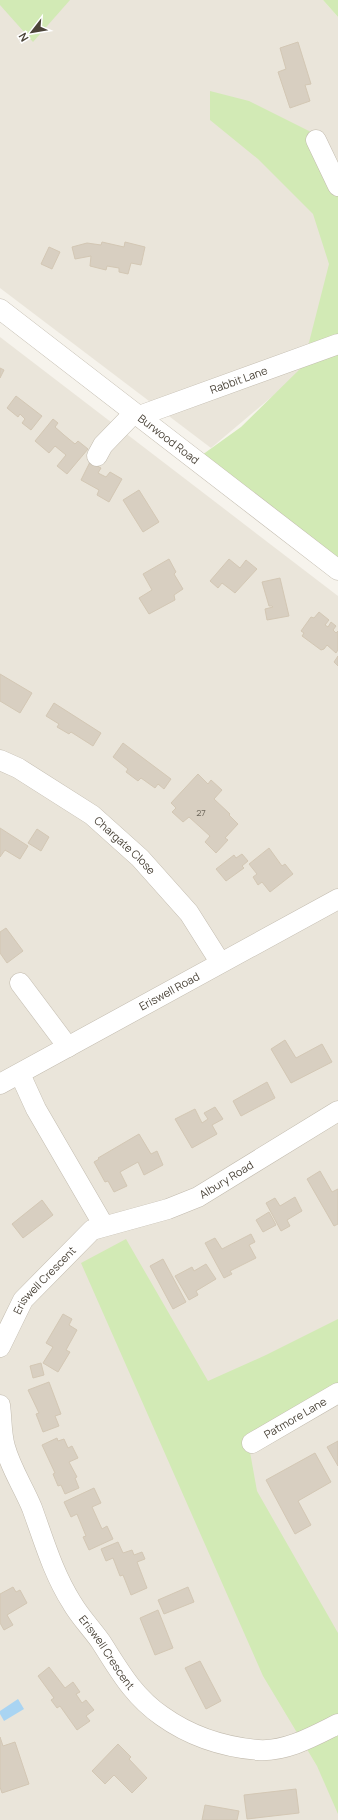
<svg xmlns="http://www.w3.org/2000/svg" width="338" height="1820" viewBox="0 0 338 1820" font-family="Manrope,sans-serif">
<style>
.residential{fill:#eae5da}
.green{fill:#d2eab5}
.water{fill:#a9d4f2}
.building{fill:#d8cfc1;stroke:#d3c7b4}
.lines{fill:none;stroke-linecap:round;stroke-linejoin:round}
.minor-casing{stroke:#c2bbae;stroke-width:21}
.minor{stroke:#fff;stroke-width:20}
.labels{text-anchor:middle;stroke-width:3;stroke-linejoin:round;paint-order:stroke}
.number-label{font-size:9px;fill:#6e675b}
.street-label{font-size:11px;fill:#4b4439;stroke:#fff}
</style>
<rect width="100%" height="100%" fill="#f6f3ec"/>
<!-- residential -->
<g class="residential">
<polygon points="0,0 323,0 338,17 338,341 211,448 0,288"/>
<polygon points="0,337 338,596 338,1820 0,1820"/>
</g>
<!-- green -->
<g class="green">
<polygon points="0,0 70,0 33,42 0,5"/>
<polygon points="323,0 338,0 338,17"/>
<polygon points="210,91 249,101 315,134 338,163 338,559 202,455 241,427 303,366 329,264 313,214 258,159 210,120"/>
<polygon points="126,1239 208,1381 266,1355 338,1319 338,1389 248,1441 257,1491 338,1633 338,1814 317,1766 263,1676 81,1263"/>
</g>
<!-- water -->
<polygon class="water" points="18,1699 24,1709 4,1721 0,1714 0,1711"/>
<!-- building -->
<g class="building">
<polygon points="298,42 311,84 305,85 310,101 290,108 278,72 286,69 280,48"/>
<polygon points="102,242 124,247 125,242 145,247 141,265 131,263 128,274 119,272 119,268 107,266 106,270 90,266 91,256 75,259 72,247 87,243 101,245"/>
<polygon points="49,247 60,252 52,269 41,264"/>
<polygon points="0,368 4,370 0,378"/>
<polygon points="16,396 42,416 31,430 22,423 25,419 20,414 18,417 7,408"/>
<polygon points="53,419 58,423 55,427 64,435 75,444 78,441 88,449 67,474 57,466 66,455 55,446 49,453 35,441"/>
<polygon points="90,462 101,468 98,473 106,477 110,472 122,479 109,502 97,495 99,490 81,480"/>
<polygon points="139,490 159,522 143,532 123,500"/>
<polygon points="169,559 176,572 174,574 183,589 174,595 175,600 149,614 139,598 152,590 143,574"/>
<polygon points="229,559 240,568 246,560 257,569 235,593 222,583 218,588 210,581"/>
<polygon points="280,578 289,616 267,620 265,609 273,607 272,606 269,606 262,582"/>
<polygon points="319,612 329,620 325,625 328,627 331,622 336,626 333,630 336,633 338,631 338,650 336,653 327,645 324,649 321,650 302,636 304,633 301,631 311,617 314,618"/>
<polygon points="338,656 338,666 334,662"/>
<polygon points="0,674 32,693 20,713 0,701"/>
<polygon points="54,703 101,733 93,746 71,732 69,734 57,727 59,724 46,716"/>
<polygon points="123,743 171,779 164,789 158,784 155,788 141,778 138,781 126,772 128,769 113,757"/>
<polygon points="198,774 208,784 211,780 222,790 214,799 230,814 229,815 238,824 225,838 228,840 216,853 205,842 210,836 189,817 183,822 172,812 176,808 171,803"/>
<polygon points="0,828 28,846 20,859 5,850 0,857"/>
<polygon points="37,829 49,837 41,851 28,843"/>
<polygon points="269,848 282,866 285,864 293,874 270,892 262,882 258,885 253,877 257,874 249,864"/>
<polygon points="242,854 248,861 242,866 244,868 226,881 216,869 234,855 236,858"/>
<polygon points="6,928 23,951 7,963 0,953 0,932"/>
<polygon points="285,1040 296,1058 322,1044 332,1062 291,1083 271,1049"/>
<polygon points="267,1082 275,1098 241,1116 233,1101"/>
<polygon points="215,1107 223,1119 212,1125 217,1134 192,1148 175,1119 195,1109 202,1123 208,1119 204,1113"/>
<polygon points="139,1134 151,1154 157,1151 163,1165 144,1175 138,1162 120,1172 127,1186 114,1192 108,1181 105,1182 94,1162 99,1159 98,1158"/>
<polygon points="320,1171 332,1192 338,1189 338,1224 334,1226 307,1179"/>
<polygon points="295,1197 302,1211 287,1220 290,1226 281,1231 266,1203 275,1198 280,1206"/>
<polygon points="42,1200 53,1215 23,1238 12,1224"/>
<polygon points="269,1212 276,1225 263,1232 256,1220"/>
<polygon points="251,1234 255,1242 249,1245 256,1258 230,1271 232,1274 224,1278 205,1243 215,1238 222,1249"/>
<polygon points="163,1259 186,1302 173,1309 150,1266"/>
<polygon points="206,1264 216,1279 196,1291 198,1295 189,1300 175,1276 192,1267 194,1271"/>
<polygon points="63,1314 72,1319 69,1325 77,1330 66,1350 70,1352 58,1372 43,1363 53,1347 46,1343"/>
<polygon points="41,1363 44,1375 33,1378 30,1366"/>
<polygon points="49,1382 61,1414 55,1416 59,1426 43,1432 36,1414 39,1413 28,1390"/>
<polygon points="57,1438 58,1441 64,1439 68,1448 72,1446 78,1458 69,1462 77,1477 75,1478 79,1488 65,1494 61,1485 58,1486 53,1474 55,1473 42,1445"/>
<polygon points="338,1441 338,1466 327,1447"/>
<polygon points="315,1453 331,1482 298,1501 311,1525 295,1534 266,1480"/>
<polygon points="94,1488 101,1503 92,1507 102,1529 107,1526 113,1539 89,1550 83,1537 86,1536 77,1514 71,1517 64,1502"/>
<polygon points="118,1542 123,1553 132,1550 134,1555 142,1552 145,1559 137,1562 147,1588 131,1595 123,1575 120,1576 113,1558 106,1561 101,1549"/>
<polygon points="13,1587 16,1592 20,1590 27,1603 7,1615 13,1625 4,1630 0,1623 0,1594"/>
<polygon points="188,1587 194,1602 164,1614 158,1600"/>
<polygon points="158,1610 173,1648 155,1655 140,1618"/>
<polygon points="200,1661 221,1701 206,1709 185,1668"/>
<polygon points="49,1667 65,1688 73,1682 80,1692 76,1694 82,1703 86,1700 94,1710 86,1716 90,1721 77,1730 60,1706 57,1708 51,1700 54,1698 38,1676"/>
<polygon points="0,1737 3,1746 15,1742 29,1784 2,1793 0,1787"/>
<polygon points="118,1744 131,1757 129,1759 147,1778 132,1793 114,1775 105,1784 92,1771"/>
<polygon points="296,1789 299,1813 247,1819 244,1795"/>
<polygon points="205,1805 239,1811 237,1820 202,1820"/>
</g>
<g class="lines">
<defs>
<g id="minor">
<polyline points="316,140 338,186"/>
<path id="s1" d="M 0,309 L 338,570"/>
<path id="s2" d="M 139,416 L 338,344"/>
<polyline points="97,456 103,445 134,413"/>
<path id="s3" d="M 0,760 L 18,768 L 92,815 L 140,858 L 189,913 L 220,962"/>
<polyline points="20,983 68,1047"/>
<polyline points="20,1074 36,1109 104,1226"/>
<path id="s4" d="M 0,1084 L 338,899"/>
<path id="s5" d="M 0,1347 L 23,1300 L 92,1230 L 168,1209 L 198,1197 L 338,1111"/>
<path id="s6" d="M 0,1405 C 2,1420 1,1433 5,1447 C 11,1469 24,1488 32,1508 C 44,1541 53,1573 72,1603 C 80,1617 92,1629 101,1642 C 119,1670 133,1696 162,1716 C 190,1736 224,1747 258,1750 C 286,1752 314,1736 338,1724"/>
<path id="s7" d="M 252,1443 L 338,1393"/>
</g>
</defs>
<!-- minor casing -->
<use href="#minor" class="minor-casing"/>
<!-- minor -->
<use href="#minor" class="minor"/>
</g>
<g class="labels">
<!-- number labels -->
<g class="number-label">
<text x="201" y="816">27</text>
</g>
<!-- street labels -->
<g class="street-label">
<text dy="4" stroke="none"><textPath href="#s2" startOffset="106">Rabbit Lane</textPath></text>
<text dy="4" stroke="none"><textPath href="#s1" startOffset="213">Burwood Road</textPath></text>
<text dy="4" stroke="none"><textPath href="#s3" startOffset="152">Chargate Close</textPath></text>
<text dy="4" stroke="none"><textPath href="#s4" startOffset="193">Eriswell Road</textPath></text>
<text dy="4" stroke="none"><textPath href="#s5" startOffset="295">Albury Road</textPath></text>
<text dy="4" stroke="none"><textPath href="#s5" startOffset="81">Eriswell Crescent</textPath></text>
<text dy="4" stroke="none"><textPath href="#s7" startOffset="50">Patmore Lane</textPath></text>
<text dy="4" stroke="none"><textPath href="#s6" startOffset="273">Eriswell Crescent</textPath></text>
</g>
</g>
<!-- north arrow -->
<g transform="translate(32 32) rotate(239)" stroke="#ffffff" stroke-width="3" paint-order="stroke">
<path d="M0-3L7 15L0 10L-7 15Z" fill="#4b4439"/>
<text y="-6" font-size="11" font-weight="bold" text-anchor="middle" fill="#4b4439">N</text>
</g>
</svg>
